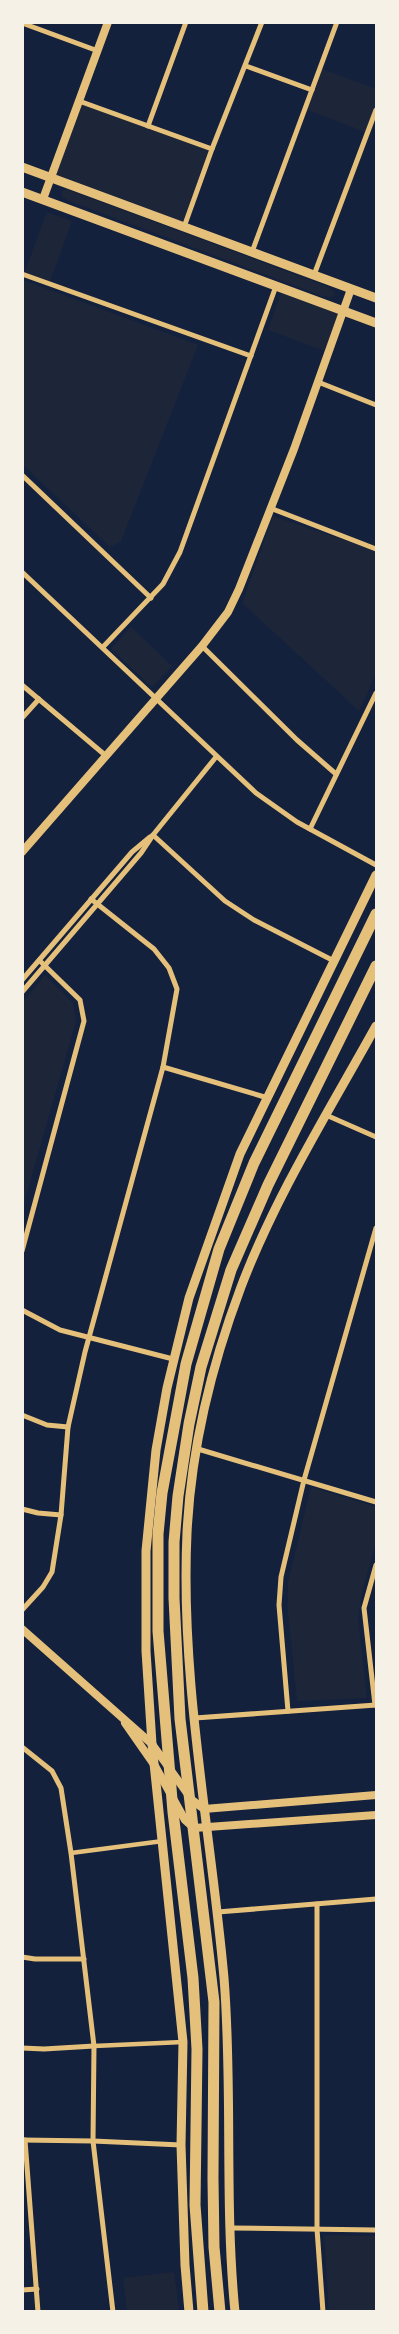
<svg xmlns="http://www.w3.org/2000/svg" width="399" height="2334" viewBox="0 0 399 2334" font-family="'DejaVu Sans',sans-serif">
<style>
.green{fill:#1d2539}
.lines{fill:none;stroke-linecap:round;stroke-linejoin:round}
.pedestrian{stroke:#e5c07b;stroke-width:4.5}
.minor{stroke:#e5c07b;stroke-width:5}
.tertiary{stroke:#e5c07b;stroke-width:8}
.secondary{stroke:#e5c07b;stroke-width:9}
.trunk{stroke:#e5c07b;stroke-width:11}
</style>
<rect width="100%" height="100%" fill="#14213d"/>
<!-- green -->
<g class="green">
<polygon points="320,68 376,89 376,110 368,133 305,109"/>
<polygon points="79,101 212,149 184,227 51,178"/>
<polygon points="66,189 326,286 335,292 333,297 322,296 67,200 62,197 61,192"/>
<polygon points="47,212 72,221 49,284 24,274"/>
<polygon points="23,280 198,345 121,541 110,547 23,465"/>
<polygon points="282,290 340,310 325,351 268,330"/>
<polygon points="273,516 376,551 376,674 359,711 242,603"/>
<polygon points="131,627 172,666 152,687 111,649"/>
<polygon points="45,975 73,1003 76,1021 23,1207 23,1002"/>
<polygon points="311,1487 376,1507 376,1542 362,1593 358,1619 367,1698 297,1701 288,1612 288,1582"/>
<polygon points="324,2235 376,2236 376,2311 329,2311"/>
<polygon points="174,2272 179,2311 127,2311 123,2278"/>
</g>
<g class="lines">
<!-- pedestrian -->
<g class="pedestrian">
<polyline points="71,1853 163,1841"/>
<polyline points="94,2046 183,2042"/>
</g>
<!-- minor -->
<g class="minor">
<polyline points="22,23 98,51"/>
<polyline points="246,66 312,90"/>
<polyline points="79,101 212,149"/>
<polyline points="148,126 186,22"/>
<polyline points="184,227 212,149 262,22"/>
<polyline points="252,252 337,22"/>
<polyline points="22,274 251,356"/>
<polyline points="314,275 376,110"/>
<polyline points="318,382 376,405"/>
<polyline points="22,475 151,598"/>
<polyline points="270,508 376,549"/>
<polyline points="22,572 256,793 297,822 376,865"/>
<polyline points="202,646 297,740 336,774"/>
<polyline points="103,647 163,584 180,552 276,286"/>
<polyline points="22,685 105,755"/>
<polyline points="22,718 39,699"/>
<polyline points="310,829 376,693"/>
<polyline points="153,835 225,901 254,920 334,961"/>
<polyline points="22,980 132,852 150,837"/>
<polyline points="22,992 141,853 153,835 216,757"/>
<polyline points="163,1067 268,1098"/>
<polyline points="326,1115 376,1137"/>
<polyline points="22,1251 84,1021 80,1000 40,961"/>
<polyline points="22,1310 60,1330 173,1359"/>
<polyline points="22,1415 47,1425 68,1427"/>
<polyline points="198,1449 376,1502"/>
<polyline points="22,1509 38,1513 61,1515"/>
<polyline points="22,1610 43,1587 52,1572 61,1515 68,1427 85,1352 163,1067 177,989 169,968 154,949 91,899"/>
<polyline points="375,1705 364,1608 376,1565"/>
<polyline points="288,1711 279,1605 281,1577 304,1480 376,1228"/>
<polyline points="195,1718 376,1705"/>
<polyline points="22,1747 52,1771 61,1788 71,1853 94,2046 93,2141 113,2312"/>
<polyline points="317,1904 317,2229 323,2312"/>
<polyline points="218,1912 376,1899"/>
<polyline points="22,1957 35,1959 84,1959"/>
<polyline points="22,2048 44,2049 94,2046"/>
<polyline points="22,2140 93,2141 181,2145"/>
<polyline points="25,2140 38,2312"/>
<polyline points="231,2228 376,2230"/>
<polyline points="22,2290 37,2289"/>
</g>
<!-- tertiary -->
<g class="tertiary">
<polyline points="43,199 108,22"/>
<polyline points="22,852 202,646 228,612 239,589 294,449 351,289"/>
<polyline points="22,1629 152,1744 192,1800 204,1809 376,1795"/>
<polyline points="125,1723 155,1766 185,1820 194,1828 376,1815"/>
</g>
<!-- secondary -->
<g class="secondary">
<polyline points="22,167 376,298"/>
<polyline points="22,192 376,323"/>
<polyline points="189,2312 185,2265 181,2145 183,2042 152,1744 146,1651 146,1551 156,1450 167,1388 189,1298 240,1154 376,875"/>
<path d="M 235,2312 C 224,2201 233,2089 224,1978 C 211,1832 180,1680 187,1533 C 191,1450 212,1364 241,1287 C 276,1195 329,1111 376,1026"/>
</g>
<!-- trunk -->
<g class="trunk">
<polyline points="203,2312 195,2205 197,2049 193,1978 173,1812 158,1631 158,1534 162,1493 186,1364 219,1249 254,1163 376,914"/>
<polyline points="220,2312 214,2247 213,2179 214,2002 180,1719 174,1598 174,1542 178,1496 189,1424 201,1367 231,1270 268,1185 376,966"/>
</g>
</g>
<!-- border -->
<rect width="399" height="2334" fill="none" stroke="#f6f1e7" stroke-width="48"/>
</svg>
